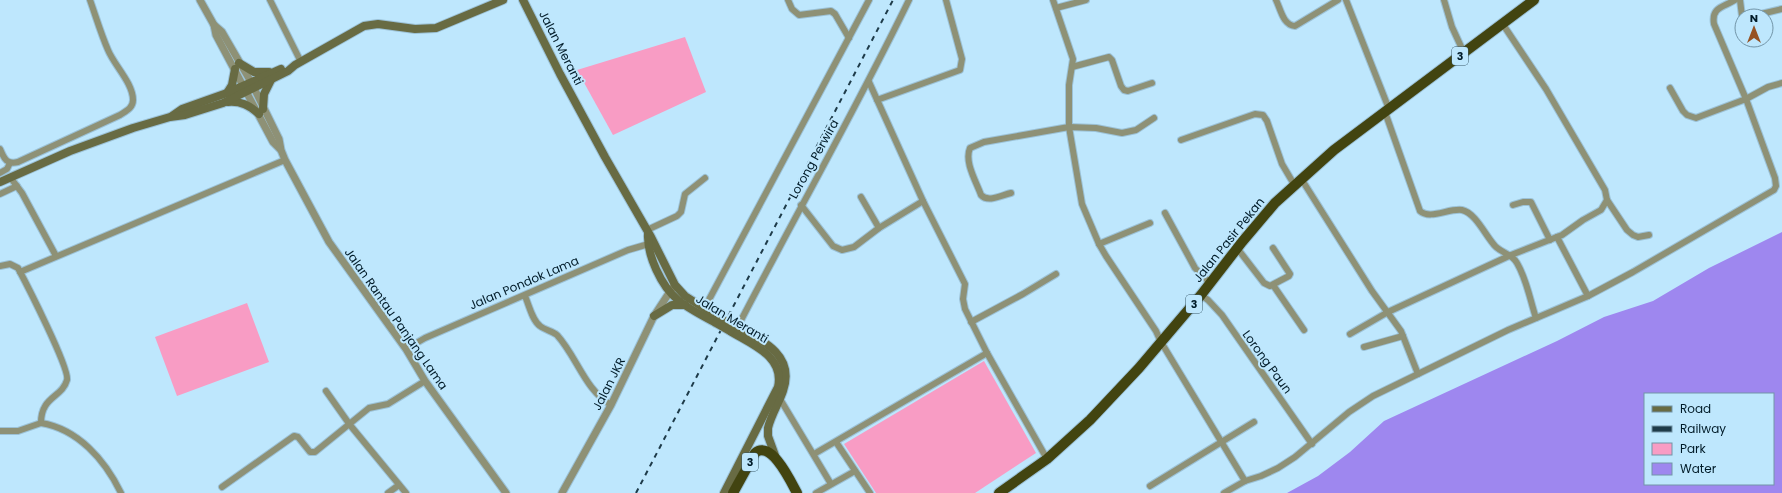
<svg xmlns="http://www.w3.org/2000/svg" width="1782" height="493" viewBox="0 0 1782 493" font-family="Poppins,sans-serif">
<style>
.green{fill:#f89cc4}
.water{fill:#9e87ef;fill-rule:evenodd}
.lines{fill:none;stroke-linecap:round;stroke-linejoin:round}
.minor-casing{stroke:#9cc2d7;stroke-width:8}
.tertiary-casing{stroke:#9cc2d7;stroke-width:9}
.secondary-casing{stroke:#9cc2d7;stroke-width:10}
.trunk-casing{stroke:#9cc2d7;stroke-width:12}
.minor{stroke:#8e9176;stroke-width:6}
.tertiary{stroke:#8e9176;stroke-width:7}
.secondary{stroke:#686b43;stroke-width:8}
.trunk{stroke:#424410;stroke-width:10}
.rail{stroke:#1e3b49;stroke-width:2;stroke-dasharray:5 5;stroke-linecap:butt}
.secondary-bridge-casing{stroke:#9cc2d7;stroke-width:10;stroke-linecap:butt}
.secondary-bridge{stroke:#686b43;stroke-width:8}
.labels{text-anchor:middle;stroke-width:4;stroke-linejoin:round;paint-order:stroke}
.shield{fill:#bee7fd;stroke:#395868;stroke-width:1}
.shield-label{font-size:11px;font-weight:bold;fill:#001b28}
.street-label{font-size:12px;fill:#001b28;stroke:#bee7fd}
</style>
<rect width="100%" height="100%" fill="#bee7fd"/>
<!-- green -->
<g class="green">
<polygon points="685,37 706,92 613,135 577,70"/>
<polygon points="247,303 269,362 177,396 155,337"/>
<polygon points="984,361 1036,453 975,493 876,493 844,444"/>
</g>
<!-- water -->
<path class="water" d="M 1782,232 L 1782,493 L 1287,493 L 1318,476 L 1350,452 L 1384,421 L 1557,341 L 1604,317 L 1653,301 L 1709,268 ZM 1645,394 L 1773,394 L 1773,484 L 1645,484 Z"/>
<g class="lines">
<defs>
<g id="minor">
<polyline points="270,0 301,62"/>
<polyline points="788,0 792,9 799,15 831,11 835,14 849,38"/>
<polyline points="1053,0 1073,59 1069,85 1069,127 1082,204 1099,244 1106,256 1156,331 1161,342 1245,481"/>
<path d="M 1276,0 C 1281,10 1283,25 1295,26 L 1338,0"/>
<polyline points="1346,0 1389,109"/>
<polyline points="1444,0 1452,27 1464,53"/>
<polyline points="1740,0 1742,16"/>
<polyline points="1056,8 1086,0"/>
<polyline points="1742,15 1761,14 1782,9"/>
<polyline points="1502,23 1546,89 1605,190 1607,200 1627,230 1633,235 1638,237 1649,235"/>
<polyline points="1072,67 1109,57 1112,60 1121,86 1124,90 1128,91 1152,83"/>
<polyline points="869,82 923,201 965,284 963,299 965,309 987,353 1047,459"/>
<polyline points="1670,88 1683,111 1687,115 1696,118 1746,99 1768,87 1782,83"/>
<polyline points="877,100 960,70 962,59 946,0"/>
<path d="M 1385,112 L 1420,211 C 1430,220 1449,208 1462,210 C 1476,213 1486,237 1496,247 C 1504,254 1512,254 1517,263 C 1527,280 1530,300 1536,318"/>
<polyline points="1181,140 1255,114 1263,115 1267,121 1282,164 1295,186"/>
<path d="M 0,149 C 4,158 6,165 18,162 L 120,115 C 126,111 133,108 133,100 C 133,83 114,65 108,50 C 101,34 96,17 90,0"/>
<polyline points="0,173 7,169 10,163"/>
<polyline points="10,177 22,193 56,256"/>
<polyline points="1302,180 1372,291 1401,331 1418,374"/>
<path d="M 1011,193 C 1002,195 988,203 981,195 C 976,181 964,162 970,148 L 984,142 L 1069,127 L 1096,128 L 1122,133 L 1136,130 L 1154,118"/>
<polyline points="0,194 17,186"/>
<polyline points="861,197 879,228"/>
<polyline points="801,205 833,246 842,250 854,247 879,228 923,201"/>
<polyline points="1513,205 1523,202 1531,202 1550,240"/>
<polyline points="1165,213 1195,268 1211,284"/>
<polyline points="647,230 677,216 681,212 685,194 705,178"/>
<polyline points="1557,237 1588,296"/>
<polyline points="1099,244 1150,223"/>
<polyline points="1237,248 1264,283 1270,286 1289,276 1290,274 1273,248"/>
<path d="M 0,266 L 10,264 L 18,268 C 26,283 70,369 67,380 C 62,398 41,396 41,423 L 18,431 L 0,431"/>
<polyline points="20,272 285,160"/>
<polyline points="1273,285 1304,330"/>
<polyline points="1201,295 1208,300 1222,315 1312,444"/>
<path d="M 525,296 C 529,305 532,320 540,326 C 545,330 552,331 557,335 C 577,357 585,390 611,405"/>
<polyline points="704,309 869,0"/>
<polyline points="971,322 1023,294 1056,274"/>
<path d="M 737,328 C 794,218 855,111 909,0"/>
<polyline points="1350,334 1388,312 1511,255 1562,235 1583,220 1601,210 1607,200"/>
<polyline points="1364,347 1403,336"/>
<polyline points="406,349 425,338 628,250 652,243"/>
<polyline points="326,391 350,425 406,493"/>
<polyline points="780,399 831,484"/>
<path d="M 41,423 C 78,429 105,460 121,493"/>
<polyline points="836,442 870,493"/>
<polyline points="814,454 987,353"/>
<polyline points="1150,486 1254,422"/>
<polyline points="222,487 294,436 298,437 310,452 315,452 369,408 388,404 425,381"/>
<polyline points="388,493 399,485"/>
<polyline points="816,493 855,471"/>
<path d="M 1224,493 L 1245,481 L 1261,476 L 1278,468 L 1295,457 L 1349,412 L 1373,396 L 1508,330 L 1588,296 L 1633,272 L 1774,190 L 1776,186 L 1775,178 L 1746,99 L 1714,24 C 1711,7 1724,7 1735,0"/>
</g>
<g id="tertiary">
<polyline points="200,0 214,25 216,35 273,142 280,149"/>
<polyline points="214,25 222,32 251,82 279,139 281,150 285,160 329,242 406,349 425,381 506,493"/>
<polyline points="562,493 611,405 654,316 673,287"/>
</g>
<g id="secondary">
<polyline points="523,0 560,74 605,157 651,237 675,285 685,296 718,317"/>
<polyline points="239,63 254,72 269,72"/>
<polyline points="227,93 232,85 235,69"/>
<path d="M 228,102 C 241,101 249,105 259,114"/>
<polyline points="263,109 264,94 271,80"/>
<polyline points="172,116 182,109 227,93 281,69"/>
<polyline points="0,182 70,151 133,128 170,117 185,115 223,103 288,71 295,65 364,26 378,24 415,29 436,28 503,0"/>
<path d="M 648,234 C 647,255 661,286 678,300 C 689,309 703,316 716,323"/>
<polyline points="654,316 672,305 685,305"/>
<path d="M 732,325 C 759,339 796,353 783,391 C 779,403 771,415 768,428 L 768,436 L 776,458"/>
<path d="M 724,493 L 778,387 C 785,356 751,344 730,331"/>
</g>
<g id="trunk">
<path d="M 733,493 L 755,453 C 771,439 791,482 797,493"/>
<polyline points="999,493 1047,459 1090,420 1139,368 1201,295 1242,242 1275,203 1334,150 1534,0"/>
</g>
</defs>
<!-- minor casing -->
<use href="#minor" class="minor-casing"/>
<!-- tertiary casing -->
<use href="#tertiary" class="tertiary-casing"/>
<!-- secondary casing -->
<use href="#secondary" class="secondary-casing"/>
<!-- trunk casing -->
<use href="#trunk" class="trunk-casing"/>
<!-- minor -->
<use href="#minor" class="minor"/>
<!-- tertiary -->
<use href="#tertiary" class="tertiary"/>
<!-- secondary -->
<use href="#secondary" class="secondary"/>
<!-- trunk -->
<use href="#trunk" class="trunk"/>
<!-- rail -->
<polyline class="rail" points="636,493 893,0"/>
<defs>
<g id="secondary-bridge">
<polyline points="718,317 732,325"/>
<polyline points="716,323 730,331"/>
</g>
</defs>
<!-- secondary-bridge casing -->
<use href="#secondary-bridge" class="secondary-bridge-casing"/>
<!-- secondary-bridge -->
<use href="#secondary-bridge" class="secondary-bridge"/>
</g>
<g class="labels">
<!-- shield labels -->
<g class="shield">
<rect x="1452" y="47" width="16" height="18" rx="3"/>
<rect x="1186" y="295" width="16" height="18" rx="3"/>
<rect x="742" y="453" width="16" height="18" rx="3"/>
</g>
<g class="shield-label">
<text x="1460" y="60">3</text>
<text x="1194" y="308">3</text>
<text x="750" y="466">3</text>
</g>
<!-- street labels -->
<g class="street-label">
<text transform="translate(561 48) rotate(63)" y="4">Jalan Meranti</text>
<text transform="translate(814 159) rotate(-61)" y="4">Lorong Perwira</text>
<text transform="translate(1229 240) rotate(-51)" y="4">Jalan Pasir Pekan</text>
<text transform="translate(524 283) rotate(-23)" y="4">Jalan Pondok Lama</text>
<text transform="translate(396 319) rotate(55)" y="4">Jalan Rantau Panjang Lama</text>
<text transform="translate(732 319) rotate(31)" y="4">Jalan Meranti</text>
<text transform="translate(1267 362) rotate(54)" y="4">Lorong Paun</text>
<text transform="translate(609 384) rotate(-63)" y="4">Jalan JKR</text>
</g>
</g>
<!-- legend -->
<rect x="1644" y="393" width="130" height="92" fill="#bee7fd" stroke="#7295a8"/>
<rect x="1652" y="406" width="20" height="6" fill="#686b43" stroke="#7295a8"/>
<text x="1680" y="413" font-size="12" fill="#001b28">Road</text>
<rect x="1652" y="426" width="20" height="6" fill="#1e3b49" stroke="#7295a8"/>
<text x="1680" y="433" font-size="12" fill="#001b28">Railway</text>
<rect x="1652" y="443" width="20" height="12" fill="#f89cc4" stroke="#7295a8"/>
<text x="1680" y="453" font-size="12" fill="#001b28">Park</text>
<rect x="1652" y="463" width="20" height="12" fill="#9e87ef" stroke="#7295a8"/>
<text x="1680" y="473" font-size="12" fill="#001b28">Water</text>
<!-- north arrow -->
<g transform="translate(1754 28)"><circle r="19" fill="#bee7fd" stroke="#7295a8"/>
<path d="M0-3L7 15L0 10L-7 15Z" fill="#965324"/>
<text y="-6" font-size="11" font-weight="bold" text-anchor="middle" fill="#001b28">N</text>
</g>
</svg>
